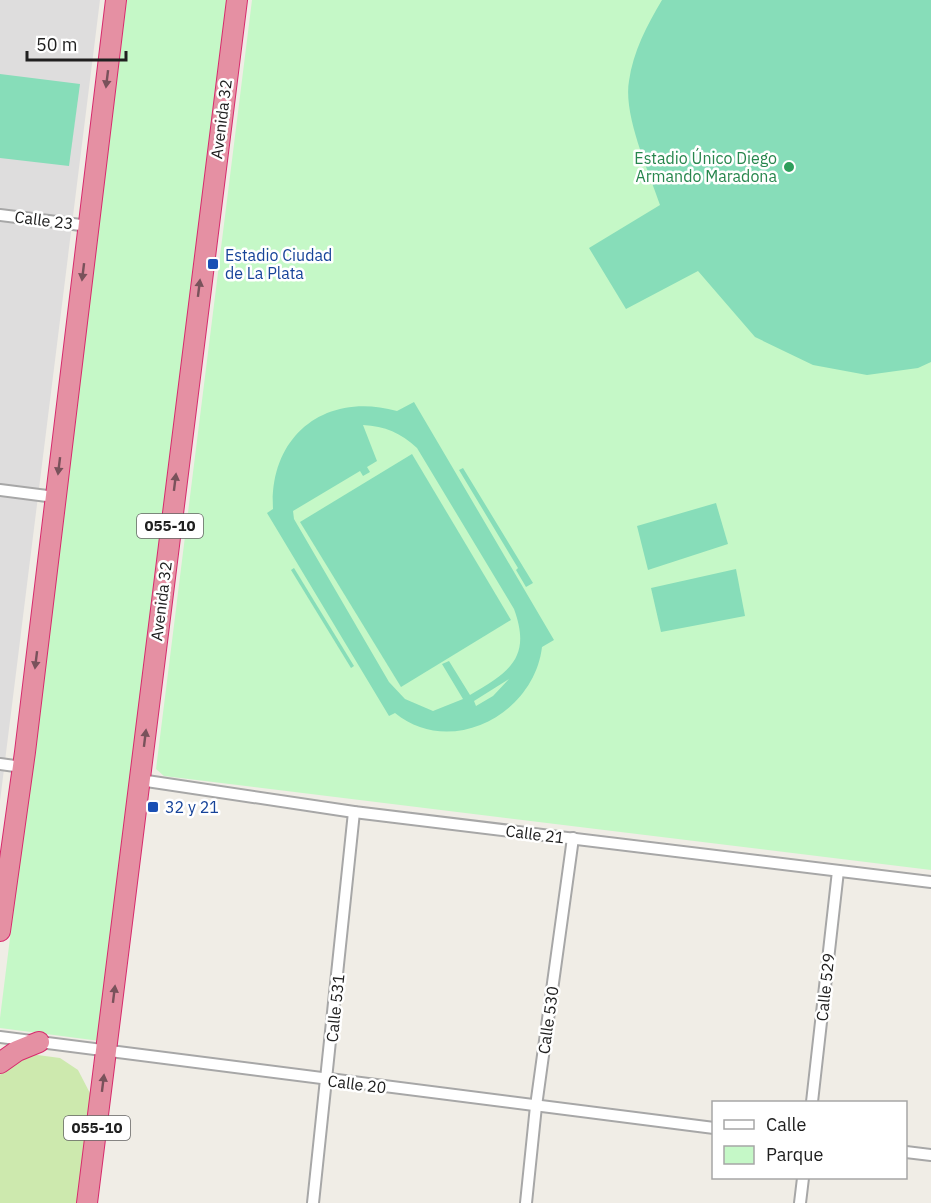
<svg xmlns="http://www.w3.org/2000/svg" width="931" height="1203" viewBox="0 0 931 1203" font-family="'IBM Plex Sans',sans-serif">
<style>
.residential{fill:#dedddd}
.grass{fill:#cde9ae}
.park{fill:#c5f8c7}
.pitch{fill:#87ddb9;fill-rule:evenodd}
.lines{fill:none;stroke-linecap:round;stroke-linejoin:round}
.street-casing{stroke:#a7a7a7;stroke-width:14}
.highway-casing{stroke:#d72a6c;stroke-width:22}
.street{stroke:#fff;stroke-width:10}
.highway{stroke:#e590a3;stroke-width:20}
.oneway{fill:#79525b}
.leisure-dot{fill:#2e9e5b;stroke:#fff;stroke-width:2}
.transit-dot{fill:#1a4fb4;stroke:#fff;stroke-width:2}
.labels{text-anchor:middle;stroke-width:5;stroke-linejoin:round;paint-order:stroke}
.shield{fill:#fff;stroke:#636363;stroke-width:1.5}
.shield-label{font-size:15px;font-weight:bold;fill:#202020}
.street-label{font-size:16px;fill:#202020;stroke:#fff}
.leisure-label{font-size:16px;fill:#27864d;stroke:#fff;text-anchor:end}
.transit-label{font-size:16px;fill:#164399;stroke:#fff;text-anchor:start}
</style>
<rect width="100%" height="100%" fill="#f0ede6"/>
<!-- residential -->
<polygon class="residential" points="0,0 100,0 0,801"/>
<!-- grass -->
<polygon class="grass" points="30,1054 60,1058 78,1070 93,1099 79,1203 0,1203 0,1075 10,1062"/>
<!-- park -->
<g class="park">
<polygon points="127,0 230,0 100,1041 0,1028 0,1018"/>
<polygon points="252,0 931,0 931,870 164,776 156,769"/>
</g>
<!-- pitch -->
<g class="pitch">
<path d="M 662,0 L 931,0 L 931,362 L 918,368 L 867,375 L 813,365 L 755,337 L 698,271 L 626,309 L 589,248 L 660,205 C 649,172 623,115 629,81 C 633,52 647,25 662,0 Z"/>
<polygon points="0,74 80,84 69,166 0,158"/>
<path d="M 414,402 L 554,640 L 542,647 C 534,715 450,758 395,713 L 389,716 L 267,513 L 273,509 C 269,436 325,391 397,411 ZM 363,425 C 385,426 401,433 417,448 L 514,609 C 532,658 509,672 470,695 L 449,661 L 442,664 L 463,699 L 433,711 L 405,699 L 389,682 L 294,519 L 293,511 L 360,471 L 363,476 L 370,472 L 367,467 L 377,461 ZM 509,679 L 493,696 L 476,706 L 474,701 Z"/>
<polygon points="412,454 511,620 401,687 300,522"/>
<polygon points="463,468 533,583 526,587 516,570 518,568 459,470"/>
<polygon points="716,503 728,544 648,570 637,526"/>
<polygon points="294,568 354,666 351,668 291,570"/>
<polygon points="736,569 745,616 661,632 651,588"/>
</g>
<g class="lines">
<defs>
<g id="street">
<polyline points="0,215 89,226"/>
<polyline points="0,490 55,497"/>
<polyline points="0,764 22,767"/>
<polyline points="140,780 354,812 931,882"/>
<polyline points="0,1037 714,1128"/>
<polyline points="812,1102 838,871"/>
<polyline points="906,1152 931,1155"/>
<polyline points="313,1203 354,812"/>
<polyline points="526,1203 536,1106 573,838"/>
<polyline points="800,1203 803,1178"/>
</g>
<g id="highway">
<polyline points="0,931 25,752 116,0"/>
<polyline points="0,1063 17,1051 39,1042"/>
<polyline points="87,1203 237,0"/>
</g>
</defs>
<!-- street casing -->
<use href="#street" class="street-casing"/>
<!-- highway casing -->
<use href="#highway" class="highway-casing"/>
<!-- street -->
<use href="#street" class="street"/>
<!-- highway -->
<use href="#highway" class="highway"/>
</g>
<!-- one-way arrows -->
<defs><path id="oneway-solid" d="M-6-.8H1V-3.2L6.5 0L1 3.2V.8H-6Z" transform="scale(1.5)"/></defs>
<g class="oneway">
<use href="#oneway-solid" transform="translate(107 79) rotate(97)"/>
<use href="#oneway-solid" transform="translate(83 272) rotate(97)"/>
<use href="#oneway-solid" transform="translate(199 288) rotate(-83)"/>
<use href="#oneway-solid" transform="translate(59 466) rotate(97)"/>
<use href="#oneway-solid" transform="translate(175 482) rotate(-83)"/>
<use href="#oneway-solid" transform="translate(36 660) rotate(97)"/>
<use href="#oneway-solid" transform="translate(145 738) rotate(-83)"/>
<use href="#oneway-solid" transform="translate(114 994) rotate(-83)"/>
<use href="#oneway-solid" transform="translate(103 1083) rotate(-83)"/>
</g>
<!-- markers -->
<circle class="leisure-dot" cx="789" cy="167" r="6"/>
<g class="transit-dot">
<rect x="207" y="258" width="12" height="12" rx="3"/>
<rect x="147" y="801" width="12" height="12" rx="3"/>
</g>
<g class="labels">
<!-- shield labels -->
<g class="shield">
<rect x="137" y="514" width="66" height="24" rx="4.5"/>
<rect x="64" y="1116" width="66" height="24" rx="4.5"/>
</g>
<g class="shield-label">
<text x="170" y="531">055-10</text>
<text x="97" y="1133">055-10</text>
</g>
<!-- street labels -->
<g class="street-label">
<text transform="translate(221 119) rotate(-83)" y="6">Avenida 32</text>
<text transform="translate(44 220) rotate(7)" y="6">Calle 23</text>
<text transform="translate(161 601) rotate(-83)" y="6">Avenida 32</text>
<text transform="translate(535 834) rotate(7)" y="6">Calle 21</text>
<text transform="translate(825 987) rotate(-84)" y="6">Calle 529</text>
<text transform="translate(335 1008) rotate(-84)" y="6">Calle 531</text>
<text transform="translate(548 1020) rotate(-82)" y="6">Calle 530</text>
<text transform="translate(357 1084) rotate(7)" y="6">Calle 20</text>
</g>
<!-- leisure labels -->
<g class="leisure-label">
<text x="777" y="164">Estadio Único Diego<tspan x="777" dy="18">Armando Maradona</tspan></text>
</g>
<!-- transit labels -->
<g class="transit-label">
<text x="225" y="261">Estadio Ciudad<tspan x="225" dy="18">de La Plata</tspan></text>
<text x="165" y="813">32 y 21</text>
</g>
</g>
<!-- legend -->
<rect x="712" y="1101" width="195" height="78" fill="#ffffff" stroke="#a6a6a6" stroke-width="1.5"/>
<rect x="724" y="1120" width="30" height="9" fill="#ffffff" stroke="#a6a6a6" stroke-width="1.5"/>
<text x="766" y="1131" font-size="18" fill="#202020">Calle</text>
<rect x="724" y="1146" width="30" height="18" fill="#c5f8c7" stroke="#a6a6a6" stroke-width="1.5"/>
<text x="766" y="1161" font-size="18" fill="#202020">Parque</text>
<!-- scale -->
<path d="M27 51v9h99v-9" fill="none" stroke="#202020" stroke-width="3"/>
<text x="36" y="51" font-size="18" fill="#202020" stroke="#ffffff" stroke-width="4.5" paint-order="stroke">50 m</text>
</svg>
